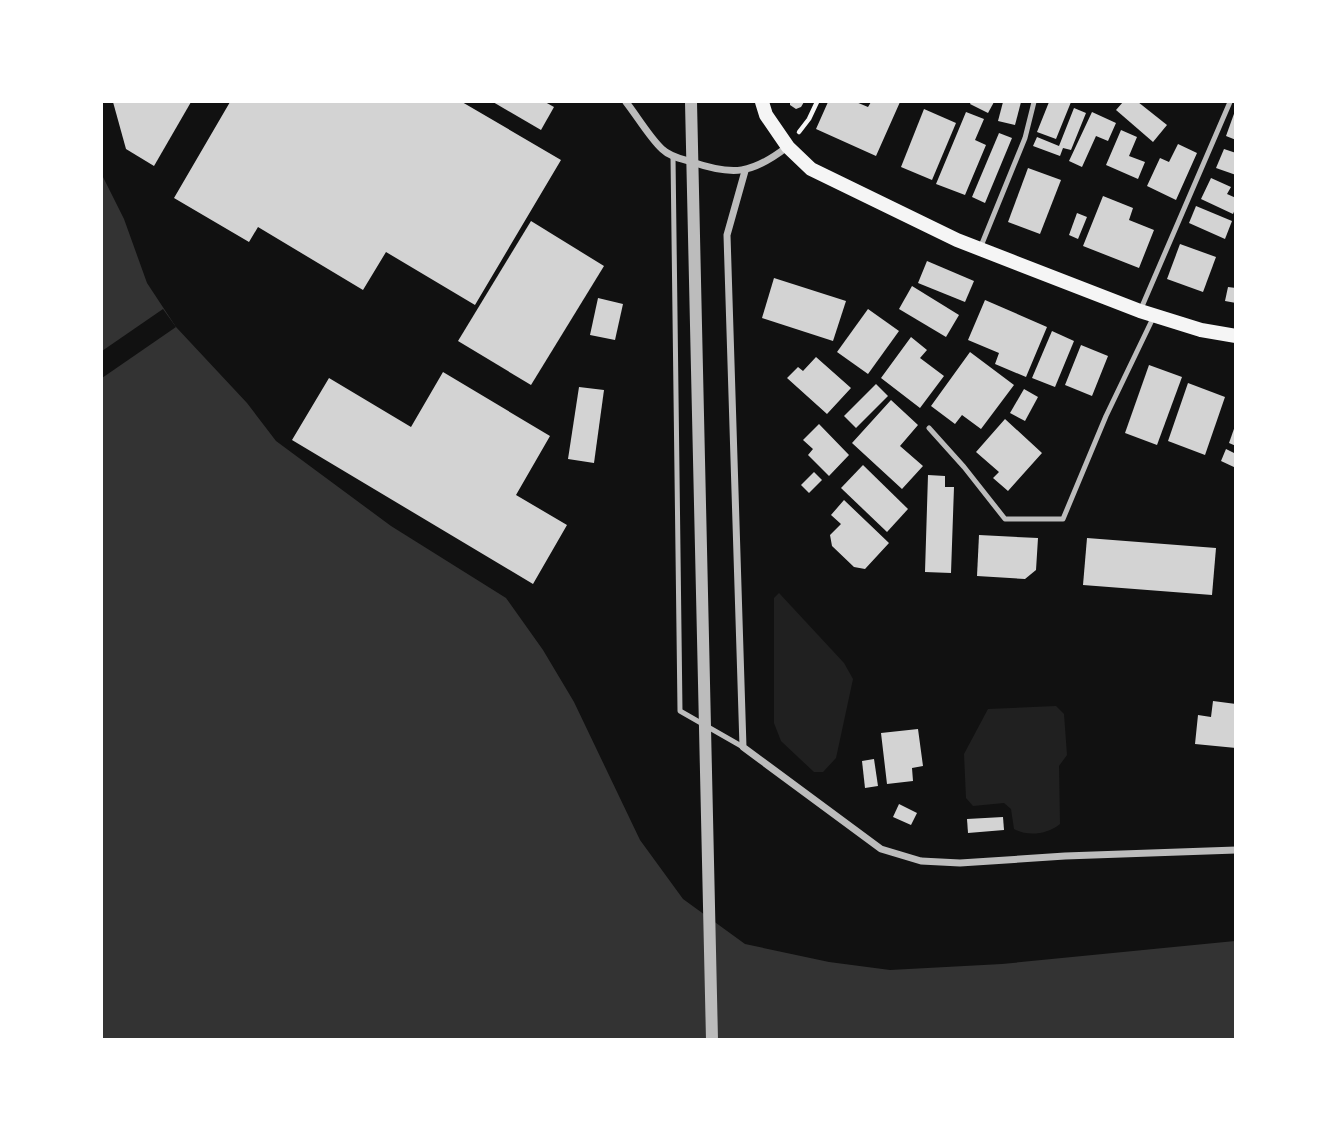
<svg xmlns="http://www.w3.org/2000/svg" width="1337" height="1141" viewBox="0 0 1337 1141" font-family="'Noto Serif',serif">
<style>
.green{fill:#202020}
.water{fill:#333}
.pier{fill:#111}
.building{fill:#d3d3d3}
.lines{fill:none;stroke-linecap:round;stroke-linejoin:round}
.path{stroke:#f5f5f5;stroke-width:4.5}
.service{stroke:#bcbcbc;stroke-width:5}
.minor{stroke:#bcbcbc;stroke-width:7}
.tertiary{stroke:#bcbcbc;stroke-width:12}
.secondary{stroke:#f5f5f5;stroke-width:14}
</style>
<rect width="100%" height="100%" fill="#111"/>
<!-- green -->
<g class="green">
<polygon points="779,593 844,663 853,679 836,758 823,772 814,772 781,741 774,723 774,598"/>
<path d="M 1056,706 L 1064,714 L 1067,755 L 1059,766 L 1060,824 C 1048,834 1028,837 1014,829 L 1011,809 L 1004,803 L 973,806 L 966,798 L 964,754 L 988,709 Z"/>
</g>
<!-- water -->
<polygon class="water" points="102,175 124,219 147,283 176,327 247,403 276,441 391,526 506,598 543,650 574,702 640,840 683,899 745,944 829,962 890,970 1002,964 1235,941 1235,1039 102,1039"/>
<!-- pier -->
<polygon class="pier" points="163,309 176,327 102,378 102,351"/>
<!-- building -->
<g class="building">
<polygon points="113,102 191,102 154,166 126,149"/>
<polygon points="230,102 462,102 561,160 475,305 386,252 363,290 258,227 249,242 174,198"/>
<polygon points="493,102 545,102 554,107 541,130"/>
<polygon points="790,102 804,102 801,107 796,109 790,105"/>
<polygon points="828,102 856,102 868,107 871,102 900,102 876,156 816,129"/>
<polygon points="971,102 994,102 988,113 970,104"/>
<polygon points="1003,102 1021,102 1015,125 998,121"/>
<polygon points="1049,102 1071,102 1056,139 1037,132"/>
<polygon points="1123,102 1138,102 1167,125 1153,142 1116,110"/>
<polygon points="1074,108 1086,113 1071,150 1063,148 1060,156 1033,146 1037,137 1059,146"/>
<polygon points="924,109 956,123 932,180 901,167"/>
<polygon points="1235,111 1236,111 1236,140 1226,136"/>
<polygon points="966,112 984,119 975,140 986,145 965,195 936,184"/>
<polygon points="1092,112 1116,123 1108,141 1096,136 1082,167 1069,161"/>
<polygon points="1121,130 1137,137 1129,156 1145,162 1138,179 1106,165"/>
<polygon points="999,133 1012,138 985,203 972,197"/>
<polygon points="1178,144 1197,153 1176,200 1147,186 1160,158 1169,162"/>
<polygon points="1224,149 1236,153 1236,175 1216,168"/>
<polygon points="1028,168 1061,180 1040,234 1008,222"/>
<polygon points="1211,178 1231,187 1227,194 1236,198 1236,207 1233,214 1201,199"/>
<polygon points="1103,196 1133,208 1129,220 1154,230 1139,268 1083,246"/>
<polygon points="1196,206 1232,221 1225,239 1189,223"/>
<polygon points="1077,213 1087,217 1078,239 1069,235"/>
<polygon points="531,221 604,266 531,385 458,341"/>
<polygon points="1180,244 1216,257 1203,292 1167,279"/>
<polygon points="927,261 974,281 965,302 918,283"/>
<polygon points="774,278 846,301 833,341 762,318"/>
<polygon points="912,286 959,315 946,337 899,309"/>
<polygon points="1228,287 1236,288 1236,303 1225,301"/>
<polygon points="598,298 623,304 615,340 590,335"/>
<polygon points="985,300 1047,327 1026,377 995,364 999,353 968,340"/>
<polygon points="868,309 899,331 868,374 837,352"/>
<polygon points="1052,331 1074,341 1055,387 1032,378"/>
<polygon points="911,337 927,350 920,358 944,376 920,408 881,378"/>
<polygon points="1081,345 1108,356 1092,396 1065,385"/>
<polygon points="970,352 1014,385 981,429 962,415 955,424 931,406"/>
<polygon points="816,357 851,388 827,414 787,378 798,367 803,371"/>
<polygon points="1149,365 1182,377 1157,445 1125,433"/>
<polygon points="443,372 550,436 516,495 567,525 533,584 292,440 329,378 411,427"/>
<polygon points="1188,383 1225,397 1205,455 1168,441"/>
<polygon points="876,384 888,396 856,428 844,416"/>
<polygon points="579,387 604,390 594,463 568,459"/>
<polygon points="1024,389 1038,397 1025,421 1010,413"/>
<polygon points="891,400 918,425 900,446 923,466 902,489 852,443"/>
<polygon points="1005,419 1042,453 1008,491 993,478 999,472 976,452"/>
<polygon points="819,424 849,455 829,476 808,455 813,449 803,440"/>
<polygon points="1235,426 1236,426 1236,446 1229,443"/>
<polygon points="1226,449 1236,454 1236,468 1221,461"/>
<polygon points="863,465 908,509 887,532 841,488"/>
<polygon points="814,472 822,480 809,493 801,485"/>
<polygon points="928,475 945,476 945,487 954,487 951,573 925,572"/>
<polygon points="844,500 889,543 865,569 854,567 832,546 830,535 841,524 831,515"/>
<polygon points="979,535 1038,538 1036,570 1025,579 977,576"/>
<polygon points="1087,538 1216,548 1212,595 1083,585"/>
<polygon points="1213,701 1236,704 1236,748 1195,744 1198,715 1211,717"/>
<polygon points="918,729 923,766 912,768 913,781 887,784 881,733"/>
<polygon points="874,759 878,786 865,788 862,761"/>
<polygon points="899,804 917,813 911,825 893,817"/>
<polygon points="1003,817 1004,830 968,833 967,819"/>
</g>
<g class="lines">
<!-- path -->
<polyline class="path" points="799,132 809,119 817,102"/>
<!-- service -->
<g class="service">
<polyline points="673,156 680,711 743,747"/>
<polyline points="981,246 1025,138 1034,102"/>
<polyline points="1140,311 1230,102"/>
<polyline points="929,428 964,467 1005,519 1063,519 1106,416 1154,316"/>
</g>
<!-- minor -->
<g class="minor">
<path d="M 626,102 C 637,116 650,138 662,149 C 670,157 682,159 692,162 C 733,176 752,174 787,147"/>
<polyline points="745,171 727,235 743,747 881,849 921,861 960,863 1065,856 1236,850"/>
</g>
<!-- tertiary -->
<polyline class="tertiary" points="691,102 712,1040"/>
<!-- secondary -->
<polyline class="secondary" points="762,102 766,115 788,147 811,169 957,240 1140,311 1201,330 1236,336"/>
</g>
<!-- border -->
<rect width="1337" height="1141" fill="none" stroke="#ffffff" stroke-width="206"/>
</svg>
